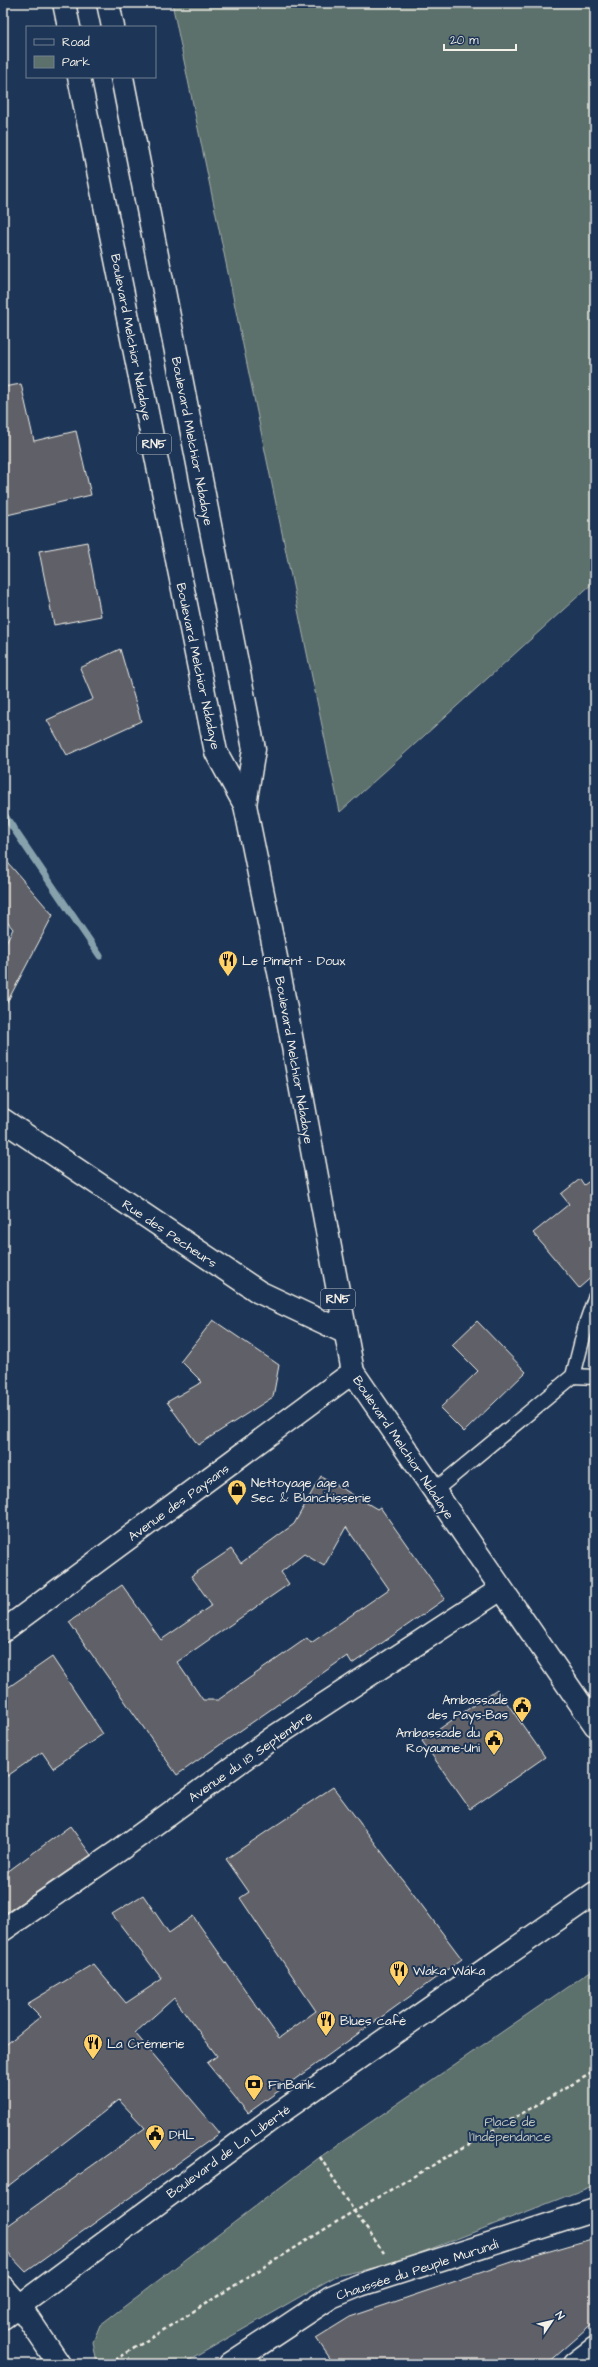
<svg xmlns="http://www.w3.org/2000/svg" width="598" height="2367" viewBox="0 0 598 2367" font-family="'Architects Daughter',sans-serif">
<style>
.green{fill:#5c706c;stroke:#a8b0aa}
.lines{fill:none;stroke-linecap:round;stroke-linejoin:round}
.stream{stroke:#87a1ac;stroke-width:7}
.building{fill:#5e6168;stroke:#f4f1e8;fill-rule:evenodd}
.service-casing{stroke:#f4f1e8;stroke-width:17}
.minor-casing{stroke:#f4f1e8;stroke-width:25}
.tertiary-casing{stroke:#f4f1e8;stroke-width:25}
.primary-casing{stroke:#f4f1e8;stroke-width:25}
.trunk-casing{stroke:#f4f1e8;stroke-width:25}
.path{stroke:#f4f1e8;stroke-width:2.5;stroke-dasharray:4 3;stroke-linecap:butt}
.service{stroke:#1d3557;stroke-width:14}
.minor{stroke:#1d3557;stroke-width:22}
.tertiary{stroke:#1d3557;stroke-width:22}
.primary{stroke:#1d3557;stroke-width:22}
.trunk{stroke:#1d3557;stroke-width:22}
.labels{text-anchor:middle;stroke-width:4;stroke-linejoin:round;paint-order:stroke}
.shield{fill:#1d3557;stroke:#b4b9bc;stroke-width:1}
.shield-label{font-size:12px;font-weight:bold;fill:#f4f1e8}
.street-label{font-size:13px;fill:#f4f1e8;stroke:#1d3557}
.poi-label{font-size:13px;fill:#f4f1e8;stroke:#1d3557;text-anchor:start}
.park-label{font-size:13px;fill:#bfc4bd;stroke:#1d3557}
</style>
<rect width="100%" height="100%" fill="#1d3557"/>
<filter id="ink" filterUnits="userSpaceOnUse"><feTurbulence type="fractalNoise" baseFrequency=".025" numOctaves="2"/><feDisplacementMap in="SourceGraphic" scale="8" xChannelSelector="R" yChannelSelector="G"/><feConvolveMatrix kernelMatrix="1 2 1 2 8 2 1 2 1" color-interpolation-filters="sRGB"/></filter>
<g filter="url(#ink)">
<!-- green -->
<g class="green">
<polygon points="172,3 595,3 595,581 340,812"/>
<polygon points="595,1968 595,2185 392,2264 336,2276 183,2364 97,2364 93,2342 100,2325 320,2157"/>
</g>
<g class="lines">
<!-- stream -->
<polyline class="stream" points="3,813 100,956"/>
</g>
<!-- building -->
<g class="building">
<polygon points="21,384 34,441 76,431 91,495 3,516 3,387"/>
<polygon points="87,542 101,616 54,625 39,551"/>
<polygon points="120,649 141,721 67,755 47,720 93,699 80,668"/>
<polygon points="3,857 53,915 3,1010 3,948 13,929 3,917"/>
<polygon points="595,1177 595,1274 579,1288 533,1233 569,1204 561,1194 580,1179 584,1185"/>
<polygon points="213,1320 279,1365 273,1397 198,1445 167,1402 202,1382 181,1361"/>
<polygon points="477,1321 526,1372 464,1432 440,1408 478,1371 452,1345"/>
<path d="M 321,1476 L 377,1509 L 380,1507 L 445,1599 L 352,1664 L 347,1656 L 177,1775 L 69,1622 L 122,1585 L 161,1640 L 212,1605 L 191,1576 L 231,1549 L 241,1563 L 294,1524 ZM 346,1527 L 389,1589 L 311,1643 L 307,1638 L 218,1700 L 203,1700 L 177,1662 L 289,1584 L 281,1572 L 304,1554 L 324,1566 Z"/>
<polygon points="52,1657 103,1734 53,1768 42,1752 3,1779 3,1691"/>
<polygon points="497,1689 545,1757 470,1809 422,1741"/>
<polygon points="333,1787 462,1959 248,2113 207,2063 217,2056 174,1998 135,2033 220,2133 26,2272 3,2248 3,2229 145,2128 119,2100 3,2190 3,2047 40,2017 27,2004 93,1964 126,2003 162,1979 112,1914 143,1895 169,1933 193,1916 279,2038 316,2011 240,1898 249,1892 226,1859"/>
<polygon points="70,1826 91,1855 3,1915 3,1875"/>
<polygon points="595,2238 595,2322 547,2364 334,2364 316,2338 350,2317 512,2262"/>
</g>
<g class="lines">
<defs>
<g id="service">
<polyline points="573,1376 595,1377"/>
<polyline points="434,1491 573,1376 587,1321 595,1298"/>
</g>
<g id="minor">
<polyline points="3,1120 259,1292 344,1332"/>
<polyline points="3,1631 353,1372"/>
<polyline points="3,1930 121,1849 271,1739 501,1589"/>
<polyline points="20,2306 59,2364"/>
<polyline points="230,2364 331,2297 360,2285 595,2210"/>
<polyline points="574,2364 595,2348"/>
</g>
<polyline id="tertiary" points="3,2287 20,2306"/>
<g id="primary">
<polyline points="64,3 69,27"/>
<polyline points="108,3 113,27"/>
<polyline points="79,77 216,752 245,805 282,987 353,1372 595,1725"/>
<polyline points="122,77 254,749 245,805"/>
</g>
<polyline id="trunk" points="3,2318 277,2115 595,1893"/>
</defs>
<!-- service casing -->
<use href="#service" class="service-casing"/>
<!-- minor casing -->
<use href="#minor" class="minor-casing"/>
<!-- tertiary casing -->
<use href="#tertiary" class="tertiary-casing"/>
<!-- primary casing -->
<use href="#primary" class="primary-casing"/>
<!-- trunk casing -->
<use href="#trunk" class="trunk-casing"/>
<!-- path -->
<g class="path">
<polyline points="595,2028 591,2049 595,2064"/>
<polyline points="320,2157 354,2211 384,2253"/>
<polyline points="109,2364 354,2211 595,2071"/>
</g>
<!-- service -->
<use href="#service" class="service"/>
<!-- minor -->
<use href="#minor" class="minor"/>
<!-- tertiary -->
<use href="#tertiary" class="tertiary"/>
<!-- primary -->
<use href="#primary" class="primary"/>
<!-- trunk -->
<use href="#trunk" class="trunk"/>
</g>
</g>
<!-- icons -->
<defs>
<symbol id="restaurant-pin" viewBox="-11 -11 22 30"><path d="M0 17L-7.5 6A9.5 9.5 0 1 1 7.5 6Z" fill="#ffd166" stroke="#1d3557"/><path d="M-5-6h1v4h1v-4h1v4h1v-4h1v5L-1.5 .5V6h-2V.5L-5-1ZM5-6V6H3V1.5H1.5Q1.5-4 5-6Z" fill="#111"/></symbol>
<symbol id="shop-pin" viewBox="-11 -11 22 30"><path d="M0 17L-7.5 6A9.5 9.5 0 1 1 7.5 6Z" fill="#ffd166" stroke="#1d3557"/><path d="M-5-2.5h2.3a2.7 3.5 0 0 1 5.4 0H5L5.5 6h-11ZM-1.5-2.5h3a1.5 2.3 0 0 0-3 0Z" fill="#111"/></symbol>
<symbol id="civic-pin" viewBox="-11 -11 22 30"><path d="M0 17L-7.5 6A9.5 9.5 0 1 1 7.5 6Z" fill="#ffd166" stroke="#1d3557"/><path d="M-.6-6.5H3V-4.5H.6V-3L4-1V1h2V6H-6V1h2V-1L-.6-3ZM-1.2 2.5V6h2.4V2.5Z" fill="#111"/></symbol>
<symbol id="bank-pin" viewBox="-11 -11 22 30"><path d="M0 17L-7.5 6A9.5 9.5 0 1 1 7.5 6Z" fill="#ffd166" stroke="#1d3557"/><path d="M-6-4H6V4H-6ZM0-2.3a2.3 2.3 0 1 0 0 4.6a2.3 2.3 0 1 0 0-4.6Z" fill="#111"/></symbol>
</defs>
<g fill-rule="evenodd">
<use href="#restaurant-pin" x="217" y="949" width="22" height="30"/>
<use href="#shop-pin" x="226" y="1478" width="22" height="30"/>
<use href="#civic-pin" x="511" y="1695" width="22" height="30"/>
<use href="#civic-pin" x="483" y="1728" width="22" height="30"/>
<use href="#restaurant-pin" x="388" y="1959" width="22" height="30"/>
<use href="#restaurant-pin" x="315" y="2009" width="22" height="30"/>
<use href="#restaurant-pin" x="82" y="2032" width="22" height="30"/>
<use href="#bank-pin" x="243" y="2073" width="22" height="30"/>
<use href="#civic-pin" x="144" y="2123" width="22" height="30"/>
</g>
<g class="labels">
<!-- shield labels -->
<g class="shield">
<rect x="137" y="434" width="34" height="20" rx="3"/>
<rect x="321" y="1289" width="34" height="20" rx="3"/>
</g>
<g class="shield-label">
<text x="154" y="448">RN5</text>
<text x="338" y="1303">RN5</text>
</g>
<!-- street labels -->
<g class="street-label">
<text transform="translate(132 337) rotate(79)" y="5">Boulevard Melchior Ndadaye</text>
<text transform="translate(193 441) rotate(79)" y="5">Boulevard Mlelchior Ndadaye</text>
<text transform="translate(199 666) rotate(78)" y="5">Boulevard Melchior Ndadaye</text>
<text transform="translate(295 1060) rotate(80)" y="5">Boulevard Melchior Ndadaye</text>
<text transform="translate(170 1233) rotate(34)" y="5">Rue des Pecheurs</text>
<text transform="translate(404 1447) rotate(56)" y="5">Boulevard Melchior Ndadaye</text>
<text transform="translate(178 1502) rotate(-36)" y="5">Avenue des Paysans</text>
<text transform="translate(250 1756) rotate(-35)" y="5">Avenue du 18 Septembre</text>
<text transform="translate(228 2151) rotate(-36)" y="5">Boulevard de La Liberté</text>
<text transform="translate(417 2269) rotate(-18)" y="5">Chaussée du Peuple Murundi</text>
</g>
<!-- poi labels -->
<g class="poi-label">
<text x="242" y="965">Le Piment - Doux</text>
<text x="251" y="1487">Nettoyage age a<tspan x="251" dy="15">Sec &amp; Blanchisserie</tspan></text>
<text x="508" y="1704" text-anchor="end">Ambassade<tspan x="508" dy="15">des Pays-Bas</tspan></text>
<text x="480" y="1737" text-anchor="end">Ambassade du<tspan x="480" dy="15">Royaume-Uni</tspan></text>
<text x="413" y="1975">Waka Waka</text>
<text x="340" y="2025">Blues cafè</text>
<text x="107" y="2048">La Crémerie</text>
<text x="268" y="2089">FinBank</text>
<text x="169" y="2139">DHL</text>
</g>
<!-- park labels -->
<g class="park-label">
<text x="510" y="2126">Place de<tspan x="510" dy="15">l'Indépendance</tspan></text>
</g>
</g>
<!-- margin -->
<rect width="598" height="2367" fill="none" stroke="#1d3557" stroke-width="16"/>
<rect x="8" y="8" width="582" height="2351" fill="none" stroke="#f4f1e8" stroke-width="1.5" filter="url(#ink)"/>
<!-- legend -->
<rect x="26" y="26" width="130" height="52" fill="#1d3557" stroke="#738091"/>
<rect x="34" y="39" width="20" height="6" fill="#1d3557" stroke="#738091"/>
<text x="62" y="46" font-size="12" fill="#f4f1e8">Road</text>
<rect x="34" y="56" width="20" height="12" fill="#5c706c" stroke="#738091"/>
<text x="62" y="66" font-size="12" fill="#f4f1e8">Park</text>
<!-- north arrow -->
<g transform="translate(552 2321) rotate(55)" stroke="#1d3557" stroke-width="3" paint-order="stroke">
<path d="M0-3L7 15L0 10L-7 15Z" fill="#f4f1e8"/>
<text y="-6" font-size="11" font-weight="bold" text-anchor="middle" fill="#f4f1e8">N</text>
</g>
<!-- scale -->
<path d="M444 44v6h72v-6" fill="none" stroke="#f4f1e8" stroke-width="2"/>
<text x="450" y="44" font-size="12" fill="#f4f1e8" stroke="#1d3557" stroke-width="3" paint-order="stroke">20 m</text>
</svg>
